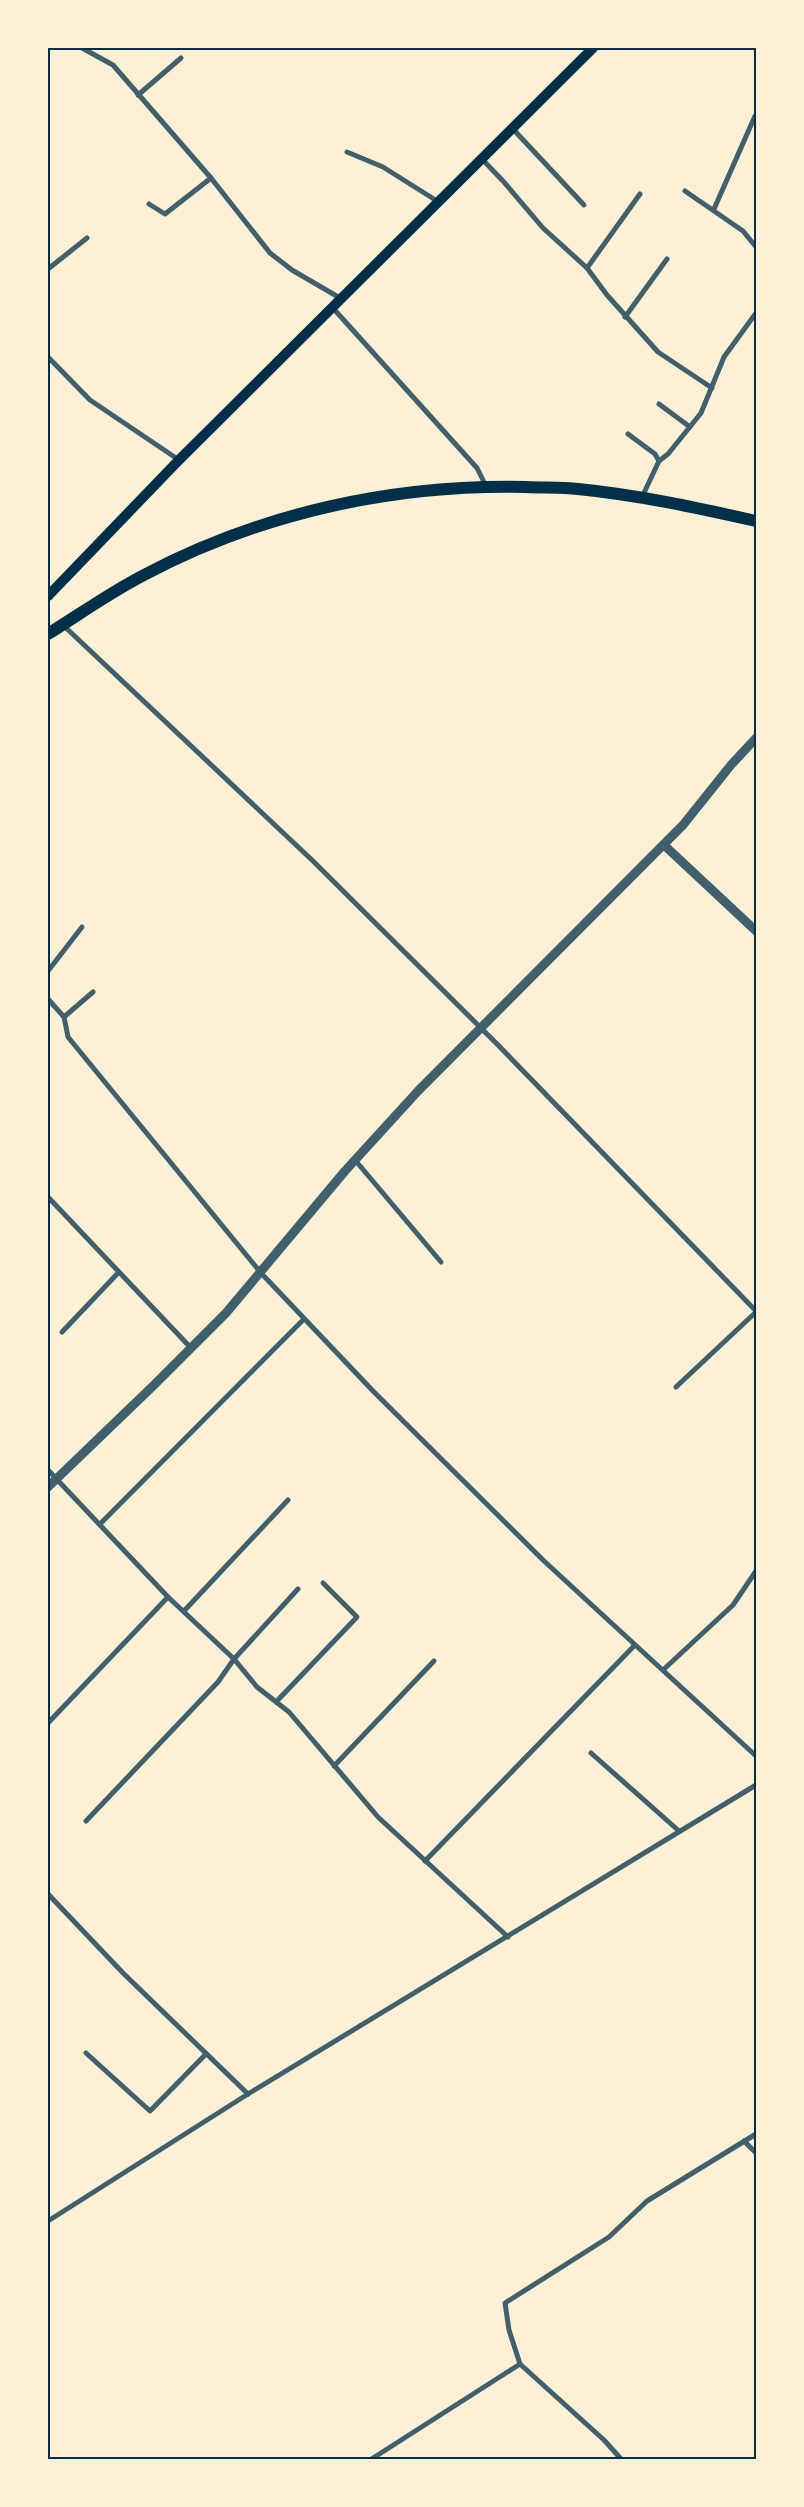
<svg xmlns="http://www.w3.org/2000/svg" width="804" height="2507" viewBox="0 0 804 2507" font-family="Barlow,sans-serif">
<style>
.lines{fill:none;stroke-linecap:round;stroke-linejoin:round}
.minor{stroke:#3f606c;stroke-width:5}
.tertiary{stroke:#3f606c;stroke-width:9}
.secondary{stroke:#003049;stroke-width:10}
.primary{stroke:#003049;stroke-width:12}
.neatline{fill:none;stroke:#003049;stroke-width:2}
</style>
<rect width="100%" height="100%" fill="#fdf0d5"/>
<g class="lines">
<!-- minor -->
<g class="minor">
<polyline points="82,48 113,65 211,178 270,253 292,270 340,298"/>
<polyline points="138,95 181,58"/>
<polyline points="512,128 584,205"/>
<polyline points="347,152 383,167 437,201"/>
<polyline points="481,158 503,181 543,228 587,268 607,295 658,352 712,388"/>
<polyline points="685,191 743,231 756,247"/>
<polyline points="149,204 165,214 211,178"/>
<polyline points="714,209 755,116"/>
<polyline points="587,268 640,194"/>
<polyline points="48,269 87,238"/>
<polyline points="332,307 477,468 486,486"/>
<polyline points="625,317 667,259"/>
<polyline points="48,357 90,400 179,460"/>
<polyline points="659,404 690,427"/>
<polyline points="628,434 655,454 659,461"/>
<polyline points="642,497 659,461 668,454 701,413 724,357 756,313"/>
<polyline points="64,626 313,861 496,1043 756,1311"/>
<polyline points="48,971 82,927"/>
<polyline points="48,999 64,1017 68,1037 261,1273 374,1392 544,1561 756,1756"/>
<polyline points="64,1017 93,992"/>
<polyline points="355,1160 441,1262"/>
<polyline points="48,1197 191,1348"/>
<polyline points="62,1332 119,1272"/>
<polyline points="676,1387 756,1312"/>
<polyline points="48,1470 168,1597 234,1659 257,1687 289,1712 378,1817 508,1937"/>
<polyline points="100,1524 304,1319"/>
<polyline points="184,1611 288,1500"/>
<polyline points="663,1670 733,1605 756,1571"/>
<polyline points="276,1702 357,1617 323,1583"/>
<polyline points="48,1723 168,1597"/>
<polyline points="591,1753 679,1831"/>
<polyline points="334,1766 434,1661"/>
<polyline points="86,1821 218,1682 234,1659 298,1589"/>
<polyline points="425,1861 635,1645"/>
<polyline points="48,1894 123,1973 248,2094"/>
<polyline points="86,2053 150,2111 206,2054"/>
<polyline points="744,2141 756,2153"/>
<polyline points="48,2221 248,2094 756,1785"/>
<polyline points="370,2460 520,2364"/>
<polyline points="622,2460 604,2440 520,2364 509,2330 505,2303 609,2237 647,2201 756,2134"/>
</g>
<!-- tertiary -->
<g class="tertiary">
<polyline points="664,845 756,931"/>
<polyline points="48,1487 153,1386 226,1313 345,1171 418,1091 683,825 731,765 756,738"/>
</g>
<!-- secondary -->
<polyline class="secondary" points="48,596 179,460 593,48"/>
<!-- primary -->
<path class="primary" d="M 48,634 C 80,614 111,592 144,575 C 261,513 393,484 526,487 C 543,488 561,487 578,489 C 639,495 698,508 756,521"/>
</g>
<!-- border -->
<rect width="804" height="2507" fill="none" stroke="#fdf0d5" stroke-width="98"/>
<rect x="49" y="49" width="706" height="2409" class="neatline"/>
</svg>
